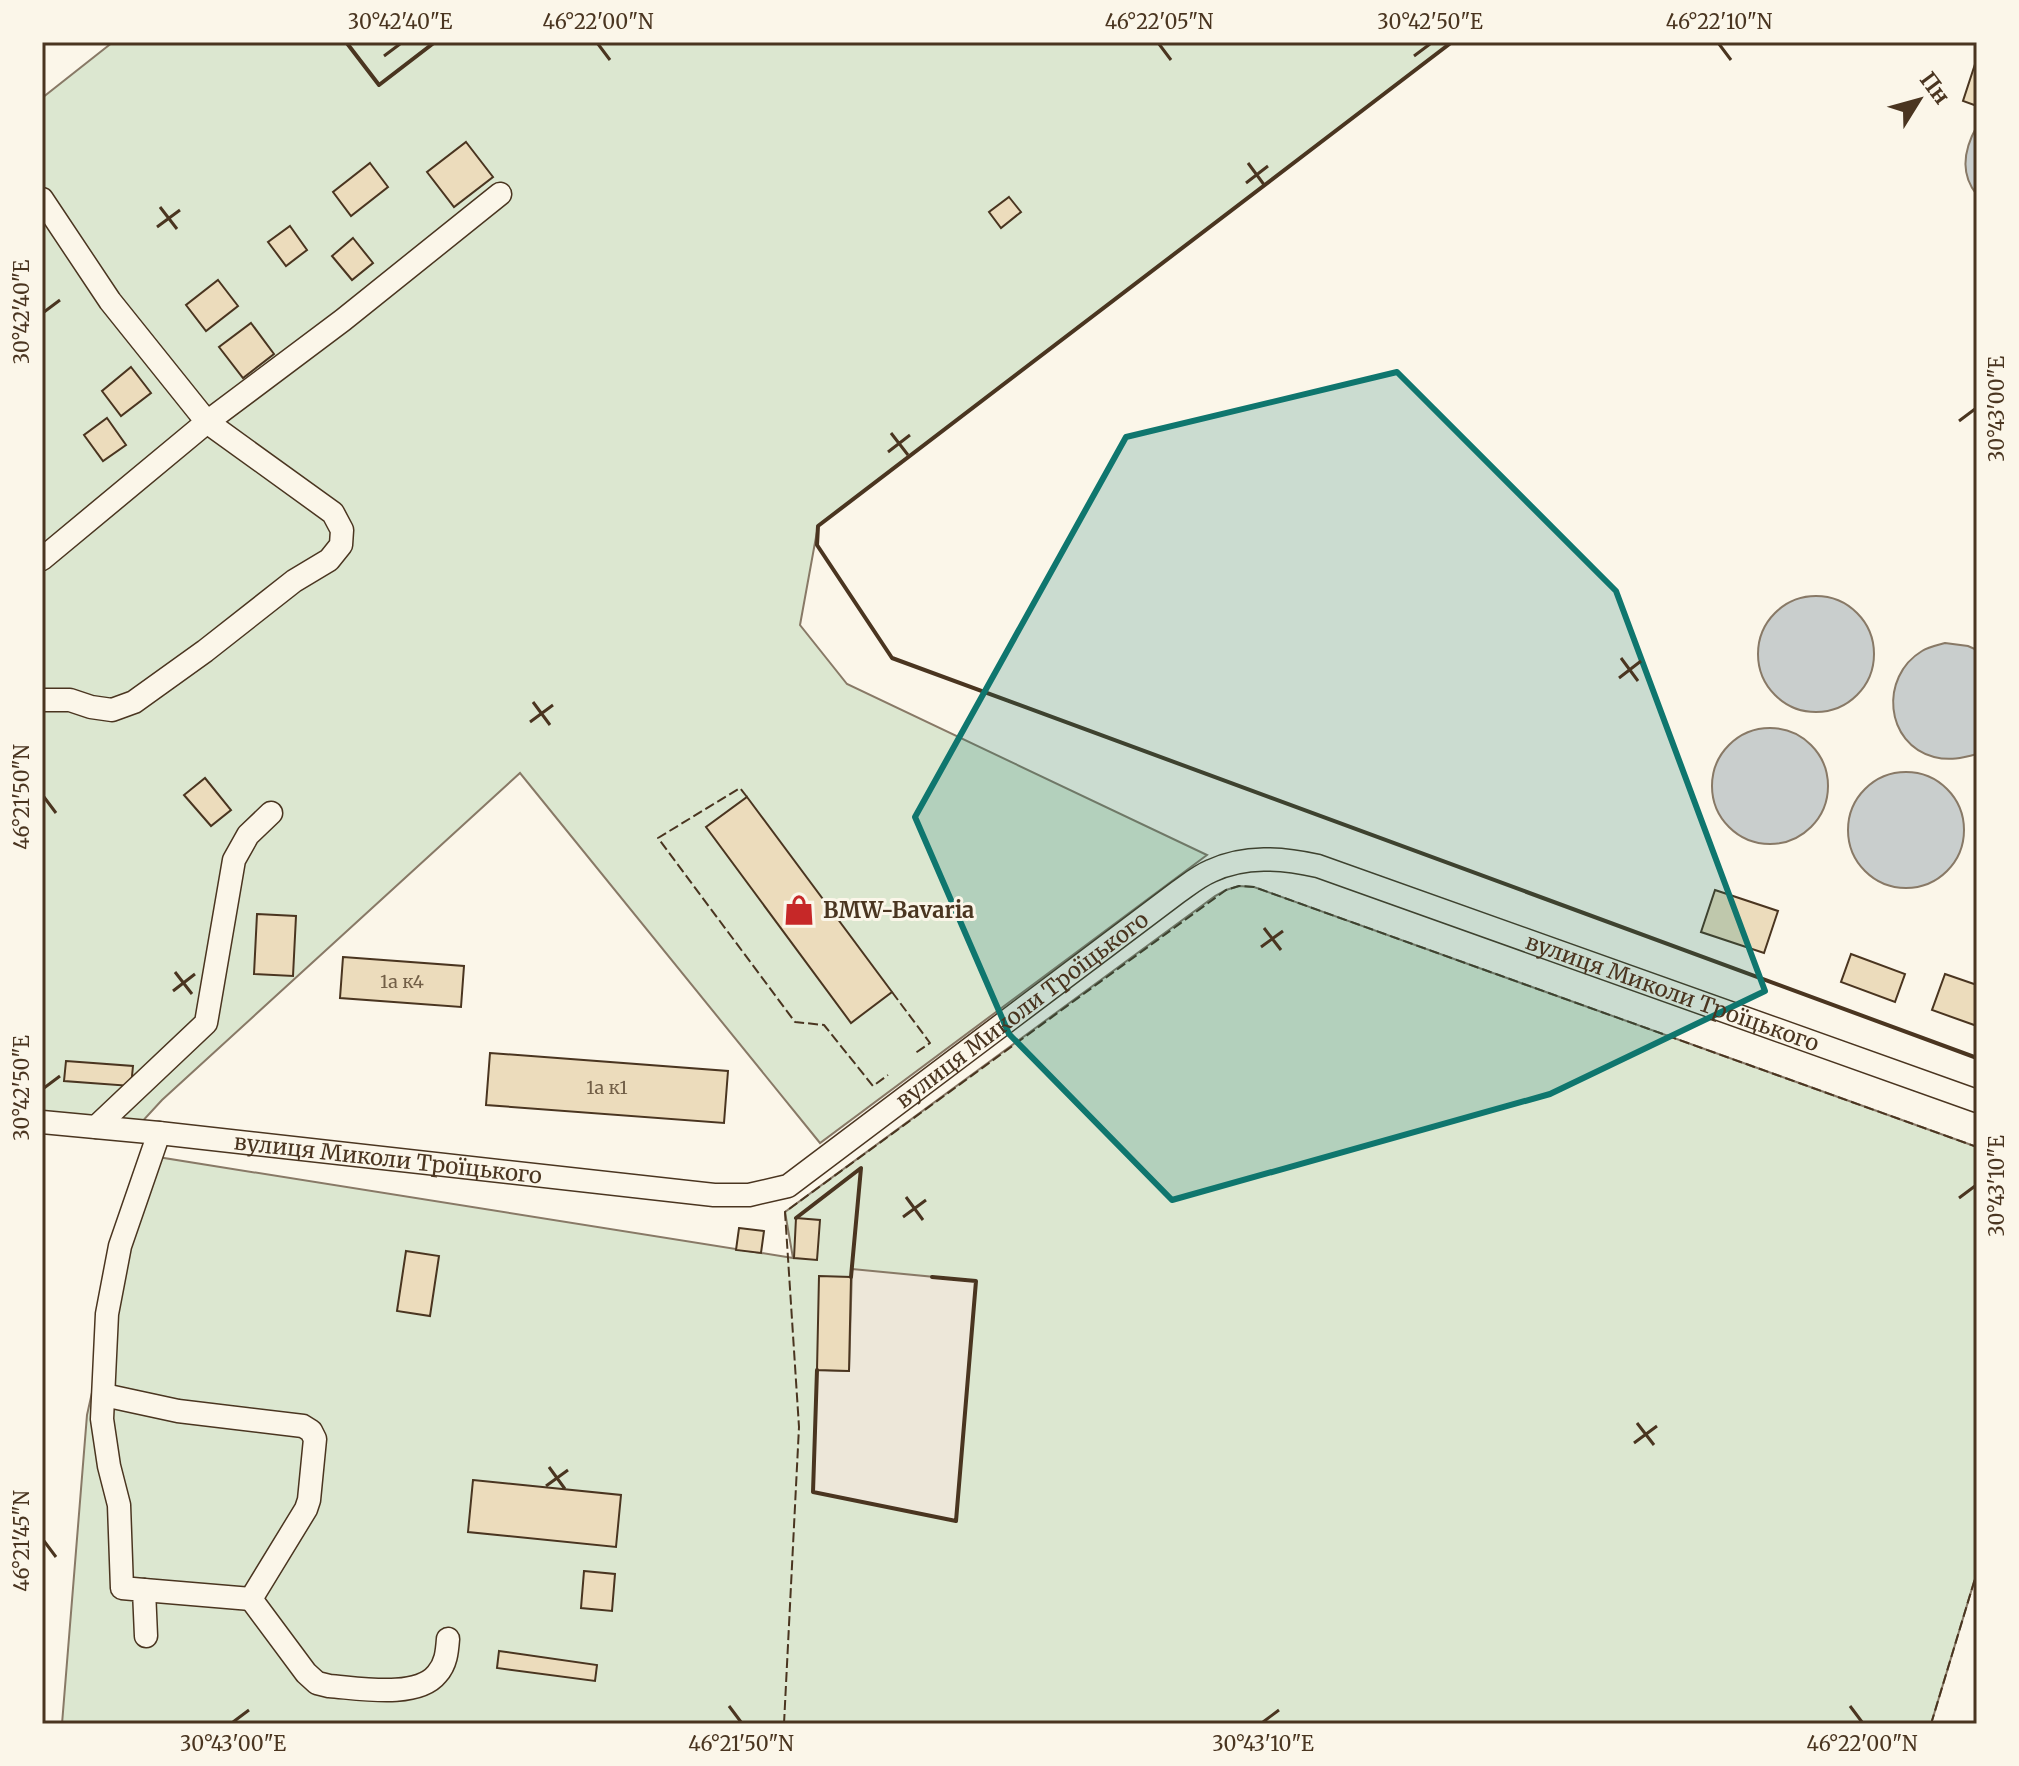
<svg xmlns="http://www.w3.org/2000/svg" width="2019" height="1766" viewBox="0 0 2019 1766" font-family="Merriweather,serif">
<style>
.green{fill:#dce7d0;stroke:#887966;stroke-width:2}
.parking{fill:#ede7d9;stroke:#887966;stroke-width:2}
.water{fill:#c9cecd;stroke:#887966;stroke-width:2}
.building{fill:#ecdcbc;stroke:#4a3520;stroke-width:2}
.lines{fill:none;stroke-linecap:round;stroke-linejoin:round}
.minor-casing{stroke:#4a3520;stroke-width:25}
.minor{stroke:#fbf6e9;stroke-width:22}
.fence{stroke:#4a3520;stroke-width:2;stroke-dasharray:10 4;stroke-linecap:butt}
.wall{stroke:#4a3520;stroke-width:4}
.marked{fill:#0f766e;fill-opacity:0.2;stroke:#0f766e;stroke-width:6;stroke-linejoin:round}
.ticks{fill:none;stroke:#4a3520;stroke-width:3}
.labels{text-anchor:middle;stroke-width:6;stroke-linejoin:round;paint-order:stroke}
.number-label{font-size:18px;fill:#725f47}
.poi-label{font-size:22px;font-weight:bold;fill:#4a3520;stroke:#fbf6e9;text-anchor:start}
.street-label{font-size:22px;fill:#4a3520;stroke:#fbf6e9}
.neatline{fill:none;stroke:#4a3520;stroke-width:3}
.ticks-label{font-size:20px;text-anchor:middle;fill:#4a3520}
</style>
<rect width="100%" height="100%" fill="#fbf6e9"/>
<!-- green -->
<g class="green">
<polygon points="113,42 1452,42 818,526 800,625 847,684 1207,855 820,1143 520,773 162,1100 139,1125 42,1117 42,98"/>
<polygon points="1239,886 1254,887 1977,1147 1977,1572 1931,1724 62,1724 87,1415 145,1155 793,1258 785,1212 1215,896 1226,890"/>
</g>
<!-- parking -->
<polygon class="parking" points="852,1269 976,1281 956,1521 813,1492 817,1370 849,1371"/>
<!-- water -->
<g class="water">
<path d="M 1977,126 L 1977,195 C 1959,173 1964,149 1977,126 Z"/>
<circle cx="1816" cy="654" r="58"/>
<path d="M 1945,643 L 1968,646 L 1977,650 L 1977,754 C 1962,758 1950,761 1934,757 C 1885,744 1879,677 1922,651 C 1928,647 1938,645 1945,643 Z"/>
<circle cx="1770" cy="786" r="58"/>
<circle cx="1906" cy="830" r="58"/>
</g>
<!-- building -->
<g class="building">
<polygon points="1977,58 1977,106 1963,101"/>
<polygon points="466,142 493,177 454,207 427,172"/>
<polygon points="370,163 388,187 351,216 333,192"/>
<polygon points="1009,197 1021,212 1001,228 989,212"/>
<polygon points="290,226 307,250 286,266 268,242"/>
<polygon points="353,238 373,263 352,280 332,256"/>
<polygon points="218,280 238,306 206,331 186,305"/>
<polygon points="251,323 274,354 243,378 219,347"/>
<polygon points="131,367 151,393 121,416 102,391"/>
<polygon points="107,418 126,445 103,461 84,435"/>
<polygon points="205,778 231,810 211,826 184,795"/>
<polygon points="747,797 892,992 851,1023 706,827"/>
<polygon points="1715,890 1778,911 1764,953 1701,932"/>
<polygon points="257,914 296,916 293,976 254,974"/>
<polygon points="1851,954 1905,974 1895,1002 1841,982"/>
<polygon points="343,957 464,966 461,1007 340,998"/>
<polygon points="1945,974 1977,985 1977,1026 1932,1010"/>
<polygon points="490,1053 728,1071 724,1123 486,1105"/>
<polygon points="66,1061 133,1066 131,1086 64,1081"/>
<polygon points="796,1218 820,1220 817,1260 794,1258"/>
<polygon points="739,1228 764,1231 761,1253 736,1250"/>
<polygon points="406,1251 439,1256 430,1316 397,1311"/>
<polygon points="819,1276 851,1277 849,1371 817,1370"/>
<polygon points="473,1480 621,1495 616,1547 468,1532"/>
<polygon points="584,1571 615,1574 612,1611 581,1608"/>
<polygon points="499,1651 597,1665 595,1681 497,1668"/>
</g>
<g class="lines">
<defs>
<g id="minor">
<polyline points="42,199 110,301 207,422 333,513 342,530 341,545 329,560 294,581 205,651 134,702 112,710 91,707 70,700 42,700"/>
<polyline points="42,559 207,422 343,320 500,194"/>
<path id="s1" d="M 42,1122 L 159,1133 L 714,1195 L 749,1195 L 788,1186 L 1178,892 C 1188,885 1199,876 1211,871 C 1245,855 1282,858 1318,866 L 1977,1101"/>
<polyline points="96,1127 206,1023 234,860 248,835 271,813"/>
<polyline points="104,1395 178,1411 303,1426 311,1431 315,1439 309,1500 306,1509 251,1599 144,1590"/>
<path d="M 251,1599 L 306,1673 L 317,1683 L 329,1686 C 358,1688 417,1699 437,1674 C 446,1664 447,1652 448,1639"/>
<polyline points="146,1636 144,1590 122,1588 119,1505 109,1466 102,1419 107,1314 120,1246 159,1133"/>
</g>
</defs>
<!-- minor casing -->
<use href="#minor" class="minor-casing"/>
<!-- minor -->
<use href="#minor" class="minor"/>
<!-- fence -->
<g class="fence">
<polyline points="747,797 740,788 658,838 795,1022 824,1025 873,1086 888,1075"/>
<polyline points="892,992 930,1043 914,1054"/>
<polyline points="784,1724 799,1427 785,1212 1226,890 1239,886 1254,887 1977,1147"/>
<polyline points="1931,1724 1977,1572"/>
</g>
<!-- wall -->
<g class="wall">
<polyline points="346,42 379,85 435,42"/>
<polyline points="1452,42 818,526 817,545 892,658 1977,1058"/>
<polyline points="796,1218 861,1168 851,1277"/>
<polyline points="817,1370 813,1492 956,1521 976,1281 932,1277"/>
</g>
</g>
<!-- marked area -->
<path class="marked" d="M 1397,372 L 1616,591 L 1765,991 L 1550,1094 L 1172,1200 L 1009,1034 L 915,817 L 1126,437 Z"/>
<!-- ticks -->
<path class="ticks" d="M 598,44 L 610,60M 1159,44 L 1171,60M 1719,44 L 1731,60M 384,56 L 400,44M 1414,56 L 1430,44M 1248,163 L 1265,186M 1246,183 L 1268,166M 160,207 L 177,229M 157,227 L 180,210M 44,312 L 60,300M 1959,421 L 1975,409M 891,433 L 908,455M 888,452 L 910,435M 1621,658 L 1638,681M 1619,678 L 1641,661M 533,702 L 550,725M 530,722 L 553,705M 44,797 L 56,813M 1264,928 L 1281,950M 1261,947 L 1283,931M 175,972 L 192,994M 173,991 L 195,974M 44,1088 L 60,1076M 906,1197 L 923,1220M 1959,1198 L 1975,1186M 903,1217 L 926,1200M 1637,1423 L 1654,1445M 1634,1443 L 1657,1426M 549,1467 L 565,1489M 546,1486 L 568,1470M 44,1541 L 56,1557M 729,1706 L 741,1722M 1850,1706 L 1862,1722M 233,1722 L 249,1710M 1263,1722 L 1279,1710"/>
<!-- icons -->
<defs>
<symbol id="shop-bare" viewBox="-9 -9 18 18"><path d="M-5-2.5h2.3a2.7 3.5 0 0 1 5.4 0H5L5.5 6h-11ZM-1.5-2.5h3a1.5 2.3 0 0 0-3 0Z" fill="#c62828" stroke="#fbf6e9" stroke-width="2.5" paint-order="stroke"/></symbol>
</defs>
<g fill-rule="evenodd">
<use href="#shop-bare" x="777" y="888" width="44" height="44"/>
</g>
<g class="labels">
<!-- number labels -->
<g class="number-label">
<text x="402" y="988">1а к4</text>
<text x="607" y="1094">1а к1</text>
</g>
<!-- poi labels -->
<g class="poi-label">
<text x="823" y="918">BMW-Bavaria</text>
</g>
<!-- street labels -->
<g class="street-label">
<text dy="8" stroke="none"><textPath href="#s1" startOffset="1764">вулиця Миколи Троїцького</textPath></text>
<text dy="8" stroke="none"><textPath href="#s1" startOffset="1044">вулиця Миколи Троїцького</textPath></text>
<text dy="8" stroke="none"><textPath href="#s1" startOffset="348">вулиця Миколи Троїцького</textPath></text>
</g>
</g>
<!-- border -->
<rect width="2019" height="1766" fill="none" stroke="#fbf6e9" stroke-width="88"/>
<!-- north arrow -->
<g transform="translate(1919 100) rotate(53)" stroke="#fbf6e9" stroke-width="6" paint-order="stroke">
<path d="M0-6L14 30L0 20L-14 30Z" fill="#4a3520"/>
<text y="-12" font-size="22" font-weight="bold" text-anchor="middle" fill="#4a3520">Пн</text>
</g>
<rect x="44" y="44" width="1931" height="1678" class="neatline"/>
<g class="ticks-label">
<text x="400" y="29">30°42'40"E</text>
<text x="598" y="29">46°22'00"N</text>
<text x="1159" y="29">46°22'05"N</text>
<text x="1430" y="29">30°42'50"E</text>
<text x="1719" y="29">46°22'10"N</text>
<text transform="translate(22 312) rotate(-90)" y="7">30°42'40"E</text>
<text transform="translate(1997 409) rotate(-90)" y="7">30°43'00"E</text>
<text transform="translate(22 797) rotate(-90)" y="7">46°21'50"N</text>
<text transform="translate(22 1088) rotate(-90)" y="7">30°42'50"E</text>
<text transform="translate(1997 1186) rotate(-90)" y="7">30°43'10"E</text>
<text transform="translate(22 1541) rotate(-90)" y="7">46°21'45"N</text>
<text x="233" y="1751">30°43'00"E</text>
<text x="741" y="1751">46°21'50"N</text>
<text x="1263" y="1751">30°43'10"E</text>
<text x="1862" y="1751">46°22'00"N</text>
</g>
</svg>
